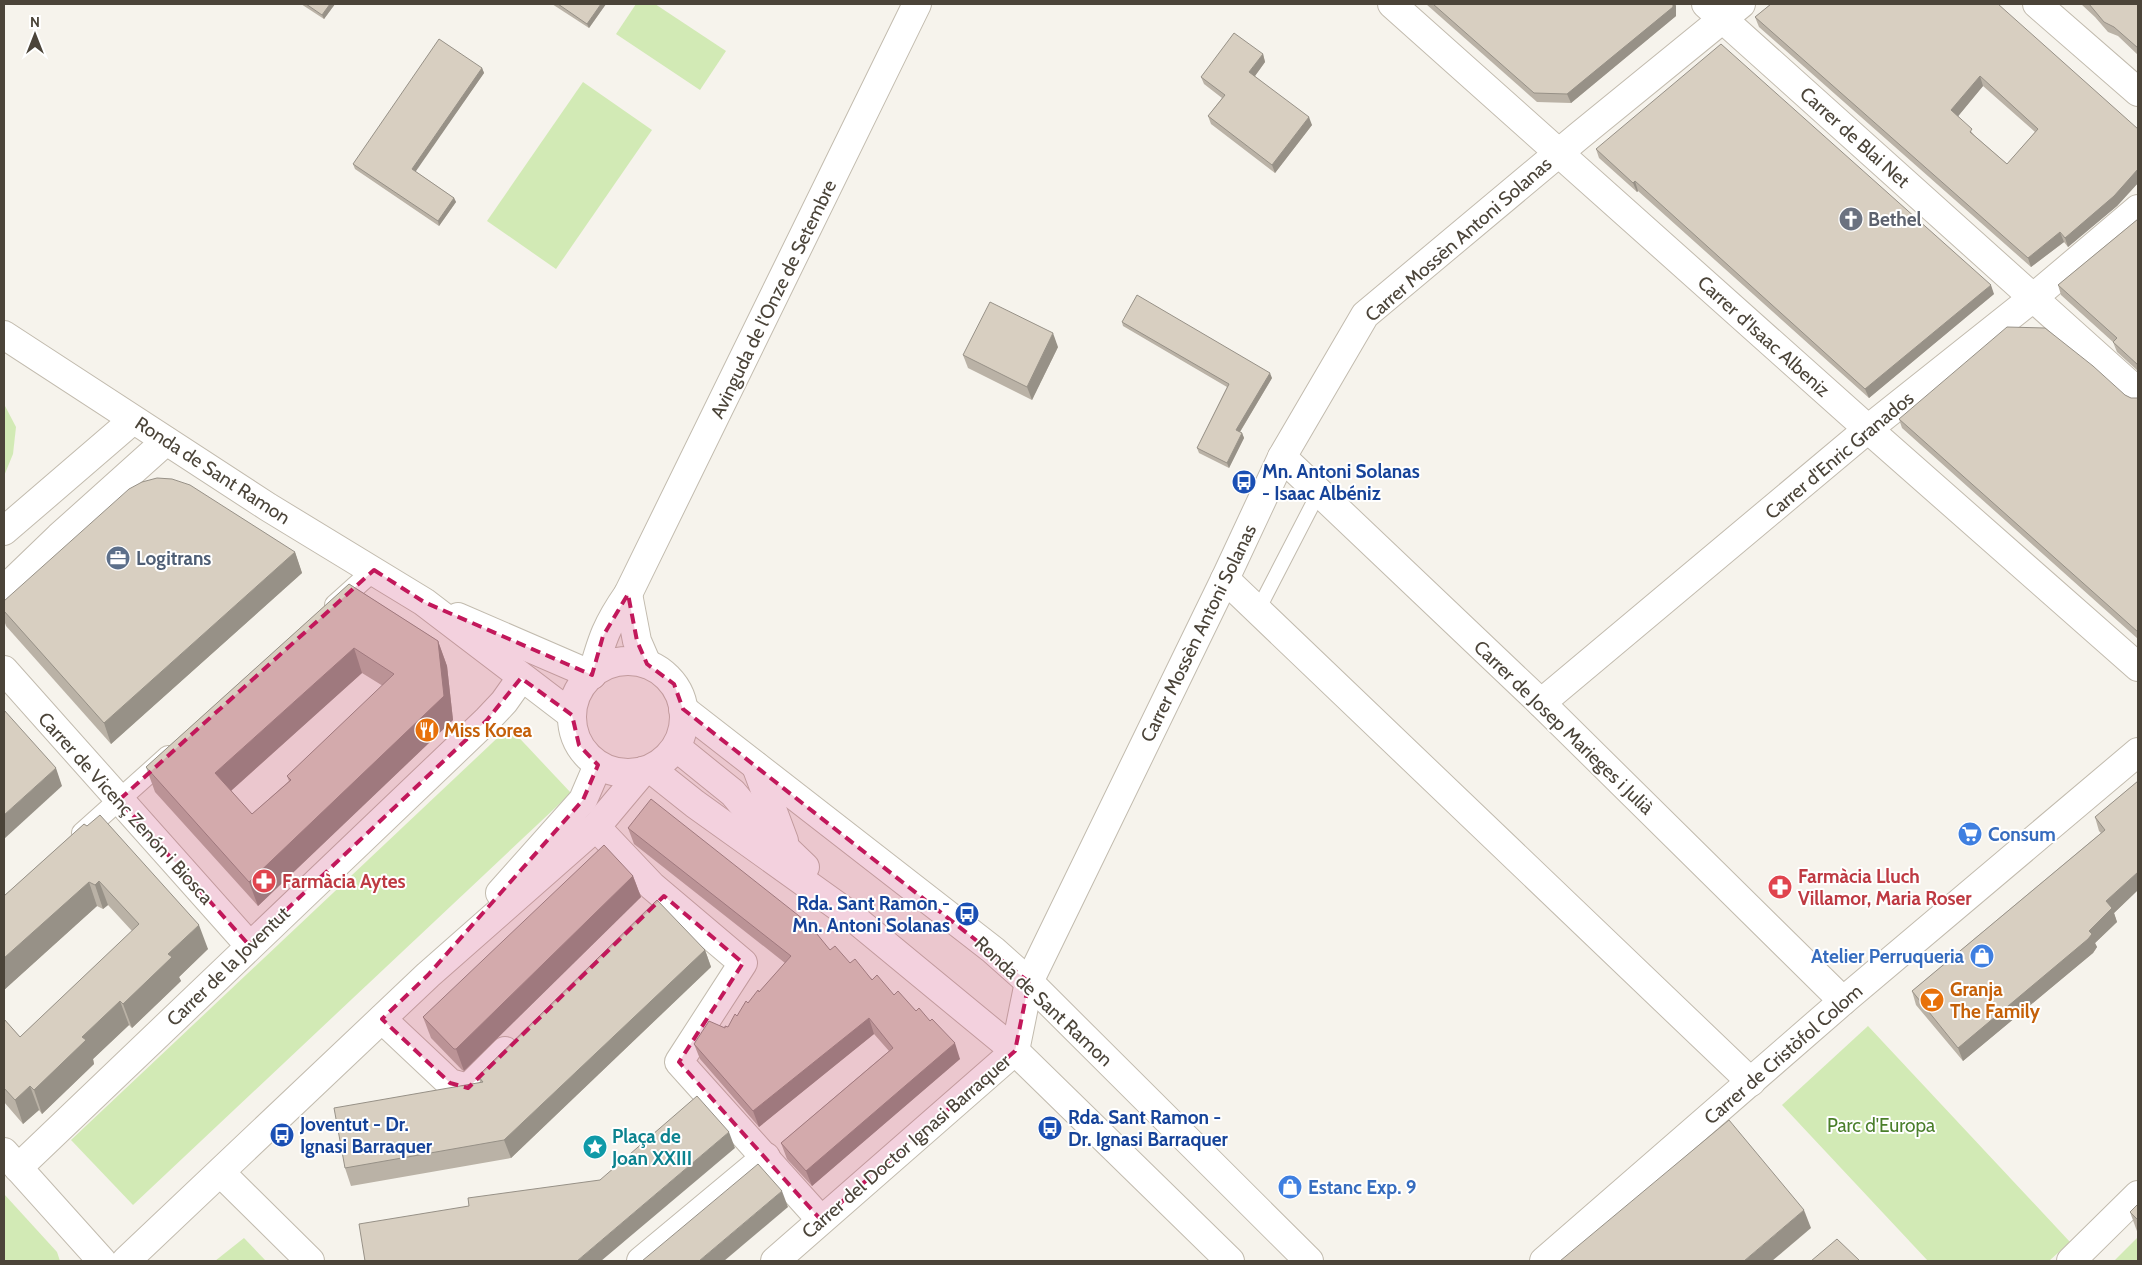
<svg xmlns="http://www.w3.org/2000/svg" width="2142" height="1265" viewBox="0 0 2142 1265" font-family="Cabin,sans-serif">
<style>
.green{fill:#d2eab5}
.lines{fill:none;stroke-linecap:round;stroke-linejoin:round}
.service-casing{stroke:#c2bbae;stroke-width:16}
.pedestrian-casing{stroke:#c2bbae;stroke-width:22}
.minor-casing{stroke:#c2bbae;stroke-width:30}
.service{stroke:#fff;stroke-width:14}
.pedestrian{stroke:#fff;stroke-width:20}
.minor{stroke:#fff;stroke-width:28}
.wall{fill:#bab2a6;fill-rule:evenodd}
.shaded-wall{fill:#979187}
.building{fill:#d8cfc1;stroke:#979187;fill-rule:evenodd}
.marked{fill:#c2185b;fill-opacity:0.2;stroke:#c2185b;stroke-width:4;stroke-dasharray:10 6;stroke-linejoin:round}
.labels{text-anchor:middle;stroke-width:4;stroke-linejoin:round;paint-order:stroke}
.street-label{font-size:19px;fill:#4b4439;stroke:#fff}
.worship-label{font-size:19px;font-weight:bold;fill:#5b616d;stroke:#fff;text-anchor:start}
.transit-label{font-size:19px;font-weight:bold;fill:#164399;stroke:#fff;text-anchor:start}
.service-label{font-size:19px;font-weight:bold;fill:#4e5e75;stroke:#fff;text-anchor:start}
.food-label{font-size:19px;font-weight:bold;fill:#c56008;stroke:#fff;text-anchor:start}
.shop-label{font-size:19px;font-weight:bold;fill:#366cbe;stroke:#fff;text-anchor:start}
.health-label{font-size:19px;font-weight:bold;fill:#be3a42;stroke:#fff;text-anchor:start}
.park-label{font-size:19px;fill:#4a7f2a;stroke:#fff}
.culture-label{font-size:19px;font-weight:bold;fill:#0d838f;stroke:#fff;text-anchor:start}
</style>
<rect width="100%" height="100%" fill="#f6f3ec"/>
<!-- green -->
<g class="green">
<polygon points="636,4 655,4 726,51 700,90 616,34"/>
<polygon points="583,82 652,130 556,269 487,221"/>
<polygon points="4,404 16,427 13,454 4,476"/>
<polygon points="509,727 571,793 133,1205 71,1140"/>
<polygon points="1868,1026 2070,1242 2049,1261 1928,1261 1782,1105"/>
<polygon points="4,1194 57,1252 60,1261 4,1261"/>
<polygon points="2138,1237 2138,1261 2114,1261"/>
<polygon points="244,1238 266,1261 215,1261"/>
</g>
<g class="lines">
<defs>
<polyline id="service" points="1258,610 1319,492"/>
<g id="pedestrian">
<polyline points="335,605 374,570"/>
<polyline points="82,833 168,756"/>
</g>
<g id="minor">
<polyline points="1392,4 1868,429 2138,667"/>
<polyline points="1706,4 2138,392"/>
<polyline points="2037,4 2138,92"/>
<polyline points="4,335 268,507 424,602 572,715"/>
<polyline points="1282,457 1541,703 1843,1001"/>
<polyline points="4,531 133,420"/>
<polyline points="1225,579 1751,1082"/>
<polyline points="4,590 59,537 166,441"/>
<polyline points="628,594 637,641 647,664"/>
<polyline points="458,617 592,675"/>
<circle cx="628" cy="717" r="56"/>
<polyline points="4,670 249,945"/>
<path d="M 592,675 C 602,639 607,624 628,594 L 917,4"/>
<polyline points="1541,703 1868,429 2034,297 2138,209"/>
<polyline points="683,709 993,950 1029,982 1309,1261"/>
<polyline points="676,747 733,793 753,817 805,867"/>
<polyline points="756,766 784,841"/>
<polyline points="651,769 695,804 850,915 1015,1051 1230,1261"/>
<polyline points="596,827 652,886 743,963 679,1062 821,1220"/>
<polyline points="500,893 583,800 598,765"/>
<polyline points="382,1019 450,1083 468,1088 505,1051"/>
<polyline points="1015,1051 1029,982 1225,579 1282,457 1365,315 1579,136 1741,4"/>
<polyline points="4,1152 102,1261"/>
<polyline points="18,1168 487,720 504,702 521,678"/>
<polyline points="221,1173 310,1261"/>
<polyline points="126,1261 428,975 596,827 643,771"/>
<polyline points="641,1261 766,1157"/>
<polyline points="775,1261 1015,1051"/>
<polyline points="1544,1261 1843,1001 2138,752"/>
<polyline points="2071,1261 2138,1195"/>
</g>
</defs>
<!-- service casing -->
<use href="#service" class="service-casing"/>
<!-- pedestrian casing -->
<use href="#pedestrian" class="pedestrian-casing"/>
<!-- minor casing -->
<use href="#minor" class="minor-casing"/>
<!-- service -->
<use href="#service" class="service"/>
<!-- pedestrian -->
<use href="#pedestrian" class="pedestrian"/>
<!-- minor -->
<use href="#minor" class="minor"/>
</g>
<!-- wall -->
<g class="wall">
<polygon points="301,4 335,4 324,19"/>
<polygon points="552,4 606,4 589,28"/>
<polygon points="1426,4 1675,4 1676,6 1676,16 1571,103 1537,102"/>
<path d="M 1771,4 L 2138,129 L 2138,183 L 2117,206 L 2068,247 L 2064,242 L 2031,267 L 1759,27 L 1755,17 ZM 1983,86 L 2035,132 L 2007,164 L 1975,136 L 1958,116 Z"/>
<polygon points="2081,4 2138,4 2138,55 2118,36 2108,32 2095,17"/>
<polygon points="1263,54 1265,62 1255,76 1312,125 1275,173 1211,124 1208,116 1222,98 1204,84 1201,77"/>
<polygon points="482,68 484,73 415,171 454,198 456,202 439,226 355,169 353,164"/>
<polygon points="1596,149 1994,294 1869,398 1638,191 1637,192 1599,158"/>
<polygon points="2138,219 2138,371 2117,352 2113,342 2061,295 2058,285"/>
<polygon points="1122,322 1272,378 1240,432 1242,433 1244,438 1229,468 1199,453 1197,448 1227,387 1123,326"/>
<polygon points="1058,347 1032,400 968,368 963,355"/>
<polygon points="2125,395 2131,398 2138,398 2138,639 1902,428 1899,419"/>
<polygon points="295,552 302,573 111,744 6,626 4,620 4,601"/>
<path d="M 349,584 L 438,641 L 447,666 L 453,720 L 258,906 L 155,792 L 146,767 ZM 362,673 L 383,686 L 287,776 L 289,781 L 252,814 L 231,791 Z"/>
<polygon points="2138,781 2138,890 2114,913 2117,922 2095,943 2097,947 2093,953 1963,1061 1916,1005 1912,991 2101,833 2099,831 2095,817"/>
<polygon points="84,824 208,949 179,977 181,981 132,1028 129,1025 93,1059 94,1064 42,1114 39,1110 23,1124 4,1102 4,1019 20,1037 132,931 108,905 103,909 97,906 4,990 4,896"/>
<polygon points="628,828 830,950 850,963 916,1011 960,1059 812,1186 787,1159 781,1143 889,1051 874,1034 759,1127 700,1059 694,1044 725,1028 728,1027 748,1003 759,992 785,963 634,844"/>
<polygon points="633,876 641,897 464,1071 462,1070 431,1038 423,1017"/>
<polygon points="705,950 711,967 511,1158 351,1186 345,1168 480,1082 478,1076"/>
<polygon points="2138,1204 2138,1234 2130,1212"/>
</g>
<!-- shaded-wall -->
<g class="shaded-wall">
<polygon points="330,4 335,4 324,19 322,15"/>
<polygon points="601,4 606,4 589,28 587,24"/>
<polygon points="1673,4 1675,4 1676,6 1676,16 1571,103 1567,94"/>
<polygon points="1263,54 1265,62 1252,80 1249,72"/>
<polygon points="482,68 484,73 414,174 412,169"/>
<polygon points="1980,76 1983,86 1955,120 1951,110"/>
<polygon points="1309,117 1312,125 1275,173 1272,165"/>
<polygon points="2138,169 2138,183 2117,206 2068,247 2065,238"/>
<polygon points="1635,181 1638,191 1637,192 1633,183"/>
<polygon points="454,198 456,202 439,226 438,221"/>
<polygon points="2060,232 2064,242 2031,267 2028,258"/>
<polygon points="1991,285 1994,294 1869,398 1865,389"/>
<polygon points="1053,333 1058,347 1032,400 1027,387"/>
<polygon points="1270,373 1272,378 1238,435 1236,430"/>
<polygon points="1242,433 1244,438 1229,468 1227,463"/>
<polygon points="295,552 302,573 111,744 104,723"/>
<polygon points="438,641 447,666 453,720 258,906 249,882"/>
<polygon points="354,648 362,673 224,797 215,773"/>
<polygon points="56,768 62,786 4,839 4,815"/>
<polygon points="2138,872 2138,890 2114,913 2117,922 2095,943 2097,947 2093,953 1963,1061 1958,1048 2089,931 2106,901"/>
<polygon points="633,876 641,897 464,1071 456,1049"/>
<polygon points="99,881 108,905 103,909 95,885"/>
<polygon points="89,882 97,906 4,990 4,958"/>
<polygon points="199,925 208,949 179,977 181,981 132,1028 123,1004 168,954"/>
<polygon points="705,950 711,967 511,1158 504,1140"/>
<polygon points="120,1001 129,1025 93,1059 94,1064 42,1114 34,1090 82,1037"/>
<polygon points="869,1018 874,1034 759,1127 753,1111"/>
<polygon points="955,1043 960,1059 812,1186 806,1171"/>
<polygon points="30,1086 39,1110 23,1124 15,1100"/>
<polygon points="729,1132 735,1148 601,1261 577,1261"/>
<polygon points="782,1191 788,1207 724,1261 699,1261"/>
<polygon points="1804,1210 1811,1228 1772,1261 1744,1261"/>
</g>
<!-- building -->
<g class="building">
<polygon points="306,4 330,4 322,15"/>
<polygon points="558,4 601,4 587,24"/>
<polygon points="1433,4 1673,4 1673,7 1567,94 1534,93"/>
<path d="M 1771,4 L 1998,4 L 2138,129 L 2138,169 L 2114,196 L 2065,238 L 2060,232 L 2028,258 L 1755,17 ZM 1980,76 L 2038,129 L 2007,164 L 1970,132 L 1972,129 L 1951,110 Z"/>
<polygon points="2089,4 2138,4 2138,48 2114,27 2104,22"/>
<polygon points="1234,33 1263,54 1249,72 1309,117 1272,165 1208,116 1225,95 1201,77"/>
<polygon points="439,39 482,68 412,169 454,198 438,221 353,164"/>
<polygon points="1721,44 1991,285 1865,389 1635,181 1633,183 1596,149"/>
<polygon points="2138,219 2138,365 2113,342 2117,338 2058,285"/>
<polygon points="1137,295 1270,373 1236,430 1242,433 1227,463 1197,448 1229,384 1122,322"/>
<polygon points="990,302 1053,333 1027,387 963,355"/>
<polygon points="2007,327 2045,328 2093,366 2125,395 2131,398 2138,398 2138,632 1899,419"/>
<polygon points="157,478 172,479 190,485 295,552 104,723 4,611 4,601 129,489 142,482"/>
<path d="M 349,584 L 438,641 L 444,696 L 249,882 L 146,767 ZM 354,648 L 394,674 L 287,776 L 291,780 L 252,814 L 215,773 Z"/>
<polygon points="4,710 56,768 4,815"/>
<polygon points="2138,781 2138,872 2106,901 2112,908 2089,931 2092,934 2088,939 1958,1048 1912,991 2105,830 2095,817"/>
<polygon points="651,799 808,923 830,950 835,946 850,963 855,959 872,980 877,975 894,995 898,991 916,1011 919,1008 930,1021 932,1019 955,1043 806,1171 781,1143 893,1048 869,1018 753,1111 694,1044 709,1021 725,1028 725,1026 728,1027 735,1014 737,1016 746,1001 748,1003 758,990 759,992 791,956 628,828"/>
<polygon points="100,815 199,925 168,954 172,957 123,1004 120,1001 82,1037 86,1040 34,1090 30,1086 15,1100 4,1088 4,1019 20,1037 139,924 99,881 95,885 89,882 4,958 4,896 84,824 87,826"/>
<polygon points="604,845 633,876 456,1049 454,1049 423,1017"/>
<polygon points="657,900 705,950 504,1140 345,1168 334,1108 483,1082 478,1076"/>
<polygon points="697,1096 729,1132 577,1261 365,1261 359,1224 469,1206 468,1198 600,1180"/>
<polygon points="1729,1120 1804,1210 1744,1261 1560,1261"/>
<polygon points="758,1164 782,1191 699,1261 642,1261"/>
<polygon points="2138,1204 2138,1220 2130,1212"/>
<polygon points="1837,1239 1860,1261 1811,1261"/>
</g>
<!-- marked area -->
<path class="marked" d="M 374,570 L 424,602 L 592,675 L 603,636 L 628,594 L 637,641 L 647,664 L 674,684 L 683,709 L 1029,982 L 1015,1051 L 821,1220 L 679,1062 L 743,963 L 664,896 L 468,1088 L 450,1083 L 382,1019 L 428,975 L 583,800 L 598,765 L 579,745 L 572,715 L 521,678 L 487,720 L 249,945 L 119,800 Z"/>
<!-- icons -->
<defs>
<symbol id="church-disc" viewBox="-11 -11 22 22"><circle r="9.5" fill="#6b7280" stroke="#fff"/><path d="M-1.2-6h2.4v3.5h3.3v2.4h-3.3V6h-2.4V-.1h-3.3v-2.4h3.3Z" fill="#fff"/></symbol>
<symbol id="bus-disc" viewBox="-11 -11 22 22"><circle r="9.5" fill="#1a4fb4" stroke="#fff"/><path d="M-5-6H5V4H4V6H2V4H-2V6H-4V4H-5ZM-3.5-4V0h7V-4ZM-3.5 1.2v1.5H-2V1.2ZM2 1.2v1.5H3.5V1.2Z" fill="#fff"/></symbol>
<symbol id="office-disc" viewBox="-11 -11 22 22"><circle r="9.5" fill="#5c6f8a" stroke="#fff"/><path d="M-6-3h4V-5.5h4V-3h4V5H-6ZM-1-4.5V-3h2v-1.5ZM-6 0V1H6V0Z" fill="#fff"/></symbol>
<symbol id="restaurant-disc" viewBox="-11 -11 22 22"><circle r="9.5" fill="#e8710a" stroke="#fff"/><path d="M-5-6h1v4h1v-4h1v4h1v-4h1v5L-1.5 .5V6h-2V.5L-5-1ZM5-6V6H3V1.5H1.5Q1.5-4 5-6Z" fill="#fff"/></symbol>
<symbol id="supermarket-disc" viewBox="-11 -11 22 22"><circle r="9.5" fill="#3f7fe0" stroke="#fff"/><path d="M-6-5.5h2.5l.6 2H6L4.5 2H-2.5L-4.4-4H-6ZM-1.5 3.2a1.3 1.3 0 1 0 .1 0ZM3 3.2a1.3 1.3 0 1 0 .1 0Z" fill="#fff"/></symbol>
<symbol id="pharmacy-disc" viewBox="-11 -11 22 22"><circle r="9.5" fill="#e0444e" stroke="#fff"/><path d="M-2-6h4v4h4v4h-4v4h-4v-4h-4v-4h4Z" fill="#fff"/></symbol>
<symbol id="shop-disc" viewBox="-11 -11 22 22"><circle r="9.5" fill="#3f7fe0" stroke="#fff"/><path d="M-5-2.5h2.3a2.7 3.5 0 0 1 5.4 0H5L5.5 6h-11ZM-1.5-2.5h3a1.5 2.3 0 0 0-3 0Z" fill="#fff"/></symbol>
<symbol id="bar-disc" viewBox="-11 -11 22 22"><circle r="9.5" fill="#e8710a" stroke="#fff"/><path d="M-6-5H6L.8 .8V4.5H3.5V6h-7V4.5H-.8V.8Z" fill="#fff"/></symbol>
<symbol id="sight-disc" viewBox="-11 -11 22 22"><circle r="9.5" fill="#0f9aa8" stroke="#fff"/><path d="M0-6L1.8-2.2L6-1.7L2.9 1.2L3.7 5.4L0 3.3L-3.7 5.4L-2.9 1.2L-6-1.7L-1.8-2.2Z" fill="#fff"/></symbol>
</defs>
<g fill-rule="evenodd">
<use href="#church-disc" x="1837" y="205" width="28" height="28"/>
<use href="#bus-disc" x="1230" y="468" width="28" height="28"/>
<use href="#office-disc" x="104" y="544" width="28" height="28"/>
<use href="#restaurant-disc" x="413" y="716" width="28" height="28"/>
<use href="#supermarket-disc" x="1956" y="820" width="28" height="28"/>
<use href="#pharmacy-disc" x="250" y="867" width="28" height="28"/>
<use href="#pharmacy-disc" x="1766" y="873" width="28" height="28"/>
<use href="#bus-disc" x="953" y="900" width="28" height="28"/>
<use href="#shop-disc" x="1968" y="942" width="28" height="28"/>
<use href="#bar-disc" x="1918" y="986" width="28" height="28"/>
<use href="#bus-disc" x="1036" y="1114" width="28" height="28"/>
<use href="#bus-disc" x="268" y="1121" width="28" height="28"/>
<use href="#sight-disc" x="581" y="1133" width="28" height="28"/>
<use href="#shop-disc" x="1276" y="1173" width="28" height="28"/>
</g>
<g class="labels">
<!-- street labels -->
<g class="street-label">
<text transform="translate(1855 137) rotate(42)" y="7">Carrer de Blai Net</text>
<text transform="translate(1458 239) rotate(-41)" y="7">Carrer Mossèn Antoni Solanas</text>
<text transform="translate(773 299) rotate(-64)" y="7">Avinguda de l'Onze de Setembre</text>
<text transform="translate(1764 336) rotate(42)" y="7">Carrer d'Isaac Albeniz</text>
<text transform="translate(1839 455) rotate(-40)" y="7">Carrer d'Enric Granados</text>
<text transform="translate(213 470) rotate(33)" y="7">Ronda de Sant Ramon</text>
<text transform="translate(1198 633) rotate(-64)" y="7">Carrer Mossèn Antoni Solanas</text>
<text transform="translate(1564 727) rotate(44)" y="7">Carrer de Josep Marieges i Julià</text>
<text transform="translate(126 808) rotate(48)" y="7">Carrer de Vicenç Zenón i Biosca</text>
<text transform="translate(228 966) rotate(-44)" y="7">Carrer de la Joventut</text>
<text transform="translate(1044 1001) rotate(43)" y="7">Ronda de Sant Ramon</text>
<text transform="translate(1783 1054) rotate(-41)" y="7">Carrer de Cristòfol Colom</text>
<text transform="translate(906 1146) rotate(-41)" y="7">Carrer del Doctor Ignasi Barraquer</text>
</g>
<!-- worship labels -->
<g class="worship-label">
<text x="1868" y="226">Bethel</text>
</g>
<!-- transit labels -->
<g class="transit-label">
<text x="1262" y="478">Mn. Antoni Solanas<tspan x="1262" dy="22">- Isaac Albéniz</tspan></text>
<text x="950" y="910" text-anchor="end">Rda. Sant Ramon -<tspan x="950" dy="22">Mn. Antoni Solanas</tspan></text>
<text x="1068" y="1124">Rda. Sant Ramon -<tspan x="1068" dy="22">Dr. Ignasi Barraquer</tspan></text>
<text x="300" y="1131">Joventut - Dr.<tspan x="300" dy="22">Ignasi Barraquer</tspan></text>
</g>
<!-- service labels -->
<g class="service-label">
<text x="136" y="565">Logitrans</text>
</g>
<!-- food labels -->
<g class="food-label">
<text x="444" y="737">Miss Korea</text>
<text x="1950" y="996">Granja<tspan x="1950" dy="22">The Family</tspan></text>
</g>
<!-- shop labels -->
<g class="shop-label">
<text x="1988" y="841">Consum</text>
<text x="1964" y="963" text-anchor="end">Atelier Perruqueria</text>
<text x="1308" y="1194">Estanc Exp. 9</text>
</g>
<!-- health labels -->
<g class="health-label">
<text x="1798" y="883">Farmàcia Lluch<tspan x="1798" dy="22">Villamor, Maria Roser</tspan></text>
<text x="282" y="888">Farmàcia Aytes</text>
</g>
<!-- park labels -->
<g class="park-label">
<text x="1881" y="1132">Parc d'Europa</text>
</g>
<!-- culture labels -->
<g class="culture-label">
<text x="612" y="1143">Plaça de<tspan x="612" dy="22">Joan XXIII</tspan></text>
</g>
</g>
<!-- border -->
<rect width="2142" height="1265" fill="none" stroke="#4b4439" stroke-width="10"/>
<!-- north arrow -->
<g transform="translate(35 35)" stroke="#ffffff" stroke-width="4" paint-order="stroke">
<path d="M0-4L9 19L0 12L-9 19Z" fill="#4b4439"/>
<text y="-8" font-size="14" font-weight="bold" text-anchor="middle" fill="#4b4439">N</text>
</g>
</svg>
